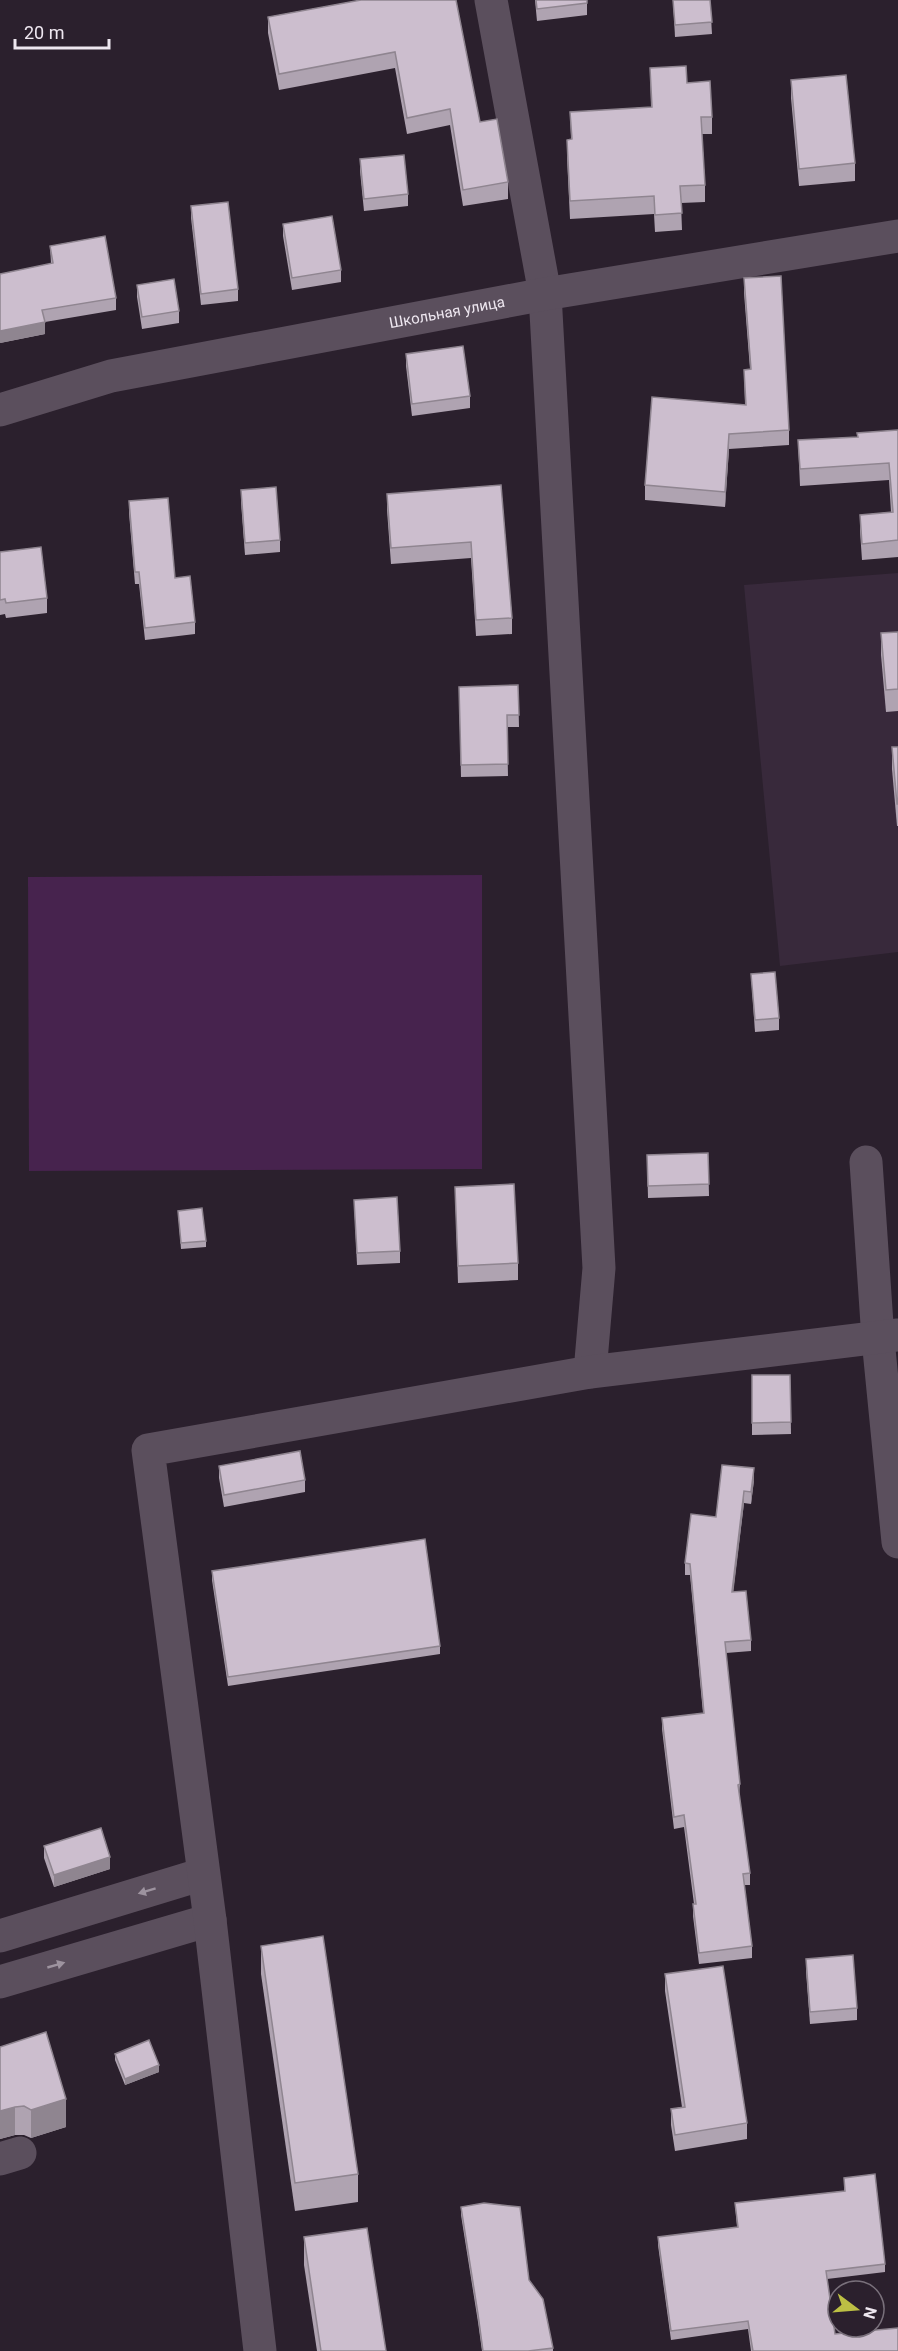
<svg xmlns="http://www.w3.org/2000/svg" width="898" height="2351" viewBox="0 0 898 2351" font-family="Roboto,sans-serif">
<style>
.built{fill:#38293b}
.green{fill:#47234e}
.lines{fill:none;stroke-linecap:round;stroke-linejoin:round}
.minor{stroke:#5b4f5d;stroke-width:33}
.wall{fill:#afa3b1}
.shaded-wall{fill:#8f8590}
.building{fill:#ccbece;stroke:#8f8590;stroke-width:1.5}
.oneway{fill:#9d939f}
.labels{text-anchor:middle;stroke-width:6;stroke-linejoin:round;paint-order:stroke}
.street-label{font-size:15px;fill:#eee7f0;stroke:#2b202d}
</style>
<rect width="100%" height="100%" fill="#2b202d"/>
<!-- built -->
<polygon class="built" points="898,573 898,952 780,966 744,585"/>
<!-- green -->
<polygon class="green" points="482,875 482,1169 29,1171 28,877"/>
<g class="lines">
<!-- minor -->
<g class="minor">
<polyline points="491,0 545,294 599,1268 590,1372"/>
<path id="s1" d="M 0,410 L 111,376 L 545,294 L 898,236"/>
<polyline points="866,1162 878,1339 898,1542"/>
<polyline points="0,1936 203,1874"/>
<polyline points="0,1982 210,1920"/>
<polyline points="0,2159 20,2153"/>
<polyline points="260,2351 210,1920 148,1450 590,1372 898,1335"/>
</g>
</g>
<!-- wall -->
<g class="wall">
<polygon points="361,0 480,122 508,182 508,199 463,206 450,125 407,134 395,68 279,90 268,33 268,17"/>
<polygon points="535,0 587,0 587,15 537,21"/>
<polygon points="673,0 710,0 712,34 675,37"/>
<polygon points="650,68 687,83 712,117 712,134 702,134 705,185 705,202 681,203 682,230 655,232 654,214 570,219 567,157 567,140 571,139 570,112 651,107"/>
<polygon points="791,80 855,163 855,181 799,186 791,98"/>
<polygon points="360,159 408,194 408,206 364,211 360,171"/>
<polygon points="191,206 238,289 238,301 201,305 191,218"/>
<polygon points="283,224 341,270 341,282 292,290 283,236"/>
<polygon points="50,246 116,298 116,310 45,322 45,334 0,343 51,263"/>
<polygon points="744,278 789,430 789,445 729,449 725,507 645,500 645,485 745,405 744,370 750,369 744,293"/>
<polygon points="137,285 179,311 179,323 142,329 137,297"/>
<polygon points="406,354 470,396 470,408 412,416 406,366"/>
<polygon points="898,430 898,557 862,560 860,531 860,515 891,512 889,480 800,486 798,440 857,437"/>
<polygon points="501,485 512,618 512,634 476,636 471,558 391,564 387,510 387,494"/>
<polygon points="241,490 280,540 280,552 245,555 241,502"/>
<polygon points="129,501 175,578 195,622 195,634 145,640 139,584 135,584 129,513"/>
<polygon points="0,552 47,598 47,613 6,618 5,614 0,615"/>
<polygon points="898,632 898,711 886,712 881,655 881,633"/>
<polygon points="518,685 519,727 507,727 508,776 461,777 459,687"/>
<polygon points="892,747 898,747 898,826 897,826 892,769"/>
<polygon points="751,974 779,1018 779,1030 755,1032"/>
<polygon points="708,1153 709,1196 648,1198 647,1155"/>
<polygon points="455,1187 518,1263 518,1280 458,1283"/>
<polygon points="354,1200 400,1251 400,1263 357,1265"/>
<polygon points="178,1211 206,1241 206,1247 181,1249"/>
<polygon points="752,1375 790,1375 791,1434 752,1435"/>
<polygon points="219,1466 305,1480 305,1492 224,1507 219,1478"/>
<polygon points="754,1480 751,1504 744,1503 733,1592 751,1640 751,1651 726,1653 740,1784 739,1796 750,1873 750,1885 744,1885 752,1946 752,1958 699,1964 693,1916 693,1904 694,1904 684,1827 674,1829 662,1729 662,1718 703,1713 690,1575 685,1575 685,1563"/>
<polygon points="212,1571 440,1646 440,1654 228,1686 212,1580"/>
<polygon points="44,1846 110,1869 54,1887 44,1858"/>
<polygon points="261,1946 358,2174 358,2202 295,2211 261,1974"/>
<polygon points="806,1959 857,2008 857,2020 810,2024 806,1971"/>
<polygon points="665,1974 747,2123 747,2139 675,2151 671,2125 671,2109 682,2107 665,1991"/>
<polygon points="0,2047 66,2127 31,2138 24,2135 15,2135 0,2139"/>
<polygon points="115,2054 159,2072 125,2085 115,2060"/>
<polygon points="844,2178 885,2264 885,2272 827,2279 835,2334 898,2351 751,2351 748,2329 671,2340 658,2245 658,2237 737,2227 735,2203 844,2191"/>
<polygon points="461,2207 529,2280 553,2348 553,2351 482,2351 478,2322 461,2215"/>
<polygon points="304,2237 386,2351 317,2351 304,2265"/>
</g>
<!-- shaded-wall -->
<g class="shaded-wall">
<polygon points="45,322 45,334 0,343 0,331"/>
<polygon points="729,434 729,449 725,507 725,492"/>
<polygon points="754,1468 754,1480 751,1504 751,1492"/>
<polygon points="744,1491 744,1503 732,1604 732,1592"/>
<polygon points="110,1857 110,1869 54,1887 54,1875"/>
<polygon points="159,2065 159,2072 125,2085 125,2079"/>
<polygon points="66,2099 66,2127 31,2138 31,2110"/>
<polygon points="15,2107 15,2135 0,2139 0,2111"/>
</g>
<!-- building -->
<g class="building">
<polygon points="361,0 456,0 480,122 497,119 508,182 463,190 450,109 407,118 395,52 279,74 268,17"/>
<polygon points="536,0 587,0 587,3 537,9"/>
<polygon points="673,0 710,0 712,22 675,25"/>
<polygon points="686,66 687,83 710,81 712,117 701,117 705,185 680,186 682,213 655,215 654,196 570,201 567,140 572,139 570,112 652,107 650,68"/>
<polygon points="846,75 855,163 799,169 791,80"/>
<polygon points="404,155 408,194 364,199 360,159"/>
<polygon points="228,202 238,289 201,294 191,206"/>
<polygon points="332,216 341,270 292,278 283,224"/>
<polygon points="105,236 116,298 42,310 45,322 0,331 0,274 53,263 50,246"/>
<polygon points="781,276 789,430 729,434 725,492 645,485 652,397 746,405 744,370 751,369 744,278"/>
<polygon points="174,279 179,311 142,317 137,285"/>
<polygon points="463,346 470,396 412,404 406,354"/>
<polygon points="898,430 898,540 862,544 860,515 893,512 889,463 800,469 798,440 858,437 857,433"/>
<polygon points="501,485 512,618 476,620 471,542 391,548 387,494"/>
<polygon points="276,487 280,540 245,543 241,490"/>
<polygon points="168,498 175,578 190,576 195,622 145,628 139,572 135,572 129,501"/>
<polygon points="41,547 47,598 6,603 5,599 0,600 0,552"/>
<polygon points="898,632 898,689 886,690 881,633"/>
<polygon points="518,685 519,715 507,715 508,764 461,765 459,687"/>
<polygon points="892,747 898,747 898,804 897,804"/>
<polygon points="775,972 779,1018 755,1020 751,974"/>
<polygon points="708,1153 709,1184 648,1186 647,1155"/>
<polygon points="514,1184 518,1263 458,1266 455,1187"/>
<polygon points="397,1197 400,1251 357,1253 354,1200"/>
<polygon points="202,1208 206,1241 181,1243 178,1211"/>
<polygon points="752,1375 790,1375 791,1422 752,1423"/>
<polygon points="300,1451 305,1480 224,1495 219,1466"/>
<polygon points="722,1465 754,1468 751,1492 744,1491 732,1592 746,1591 751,1640 725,1642 740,1784 738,1785 750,1873 743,1874 752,1946 699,1953 693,1904 696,1904 684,1815 674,1817 662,1718 704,1713 690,1564 685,1563 691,1514 716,1517"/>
<polygon points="425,1539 440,1646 228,1677 212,1571"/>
<polygon points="101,1828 110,1857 54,1875 44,1846"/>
<polygon points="323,1936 358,2174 295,2183 261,1946"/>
<polygon points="853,1955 857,2008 810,2012 806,1959"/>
<polygon points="723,1966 747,2123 675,2135 671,2109 685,2107 665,1974"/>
<polygon points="46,2032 66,2099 31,2110 24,2106 15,2107 0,2111 0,2047"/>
<polygon points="149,2040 159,2065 125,2079 115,2054"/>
<polygon points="875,2174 885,2264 826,2271 835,2334 898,2328 898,2351 753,2351 748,2321 671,2331 658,2237 738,2227 735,2203 845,2191 844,2178"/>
<polygon points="484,2203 520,2207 529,2280 543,2299 553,2348 528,2351 483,2351 478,2314 461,2207"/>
<polygon points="367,2228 386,2351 321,2351 304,2237"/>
</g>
<!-- one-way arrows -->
<defs><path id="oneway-solid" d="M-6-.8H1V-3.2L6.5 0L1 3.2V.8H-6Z" transform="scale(1.5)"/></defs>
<g class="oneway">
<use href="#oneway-solid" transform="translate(147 1891) rotate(163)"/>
<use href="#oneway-solid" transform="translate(56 1965) rotate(-16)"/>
</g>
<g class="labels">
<!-- street labels -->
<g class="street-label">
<text dy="5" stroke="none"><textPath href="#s1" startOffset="458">Школьная улица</textPath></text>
</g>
</g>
<!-- north arrow -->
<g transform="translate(856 2309) rotate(106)"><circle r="28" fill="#2b202d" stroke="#79707b" stroke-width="1.5"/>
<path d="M0-4.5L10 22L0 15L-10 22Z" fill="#bcbf44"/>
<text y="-9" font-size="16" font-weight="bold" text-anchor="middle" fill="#eee7f0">N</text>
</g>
<!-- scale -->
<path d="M15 39v9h94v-9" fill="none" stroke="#eee7f0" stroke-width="3"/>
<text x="24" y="39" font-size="18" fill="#eee7f0" stroke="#2b202d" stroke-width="4.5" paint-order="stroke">20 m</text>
</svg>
